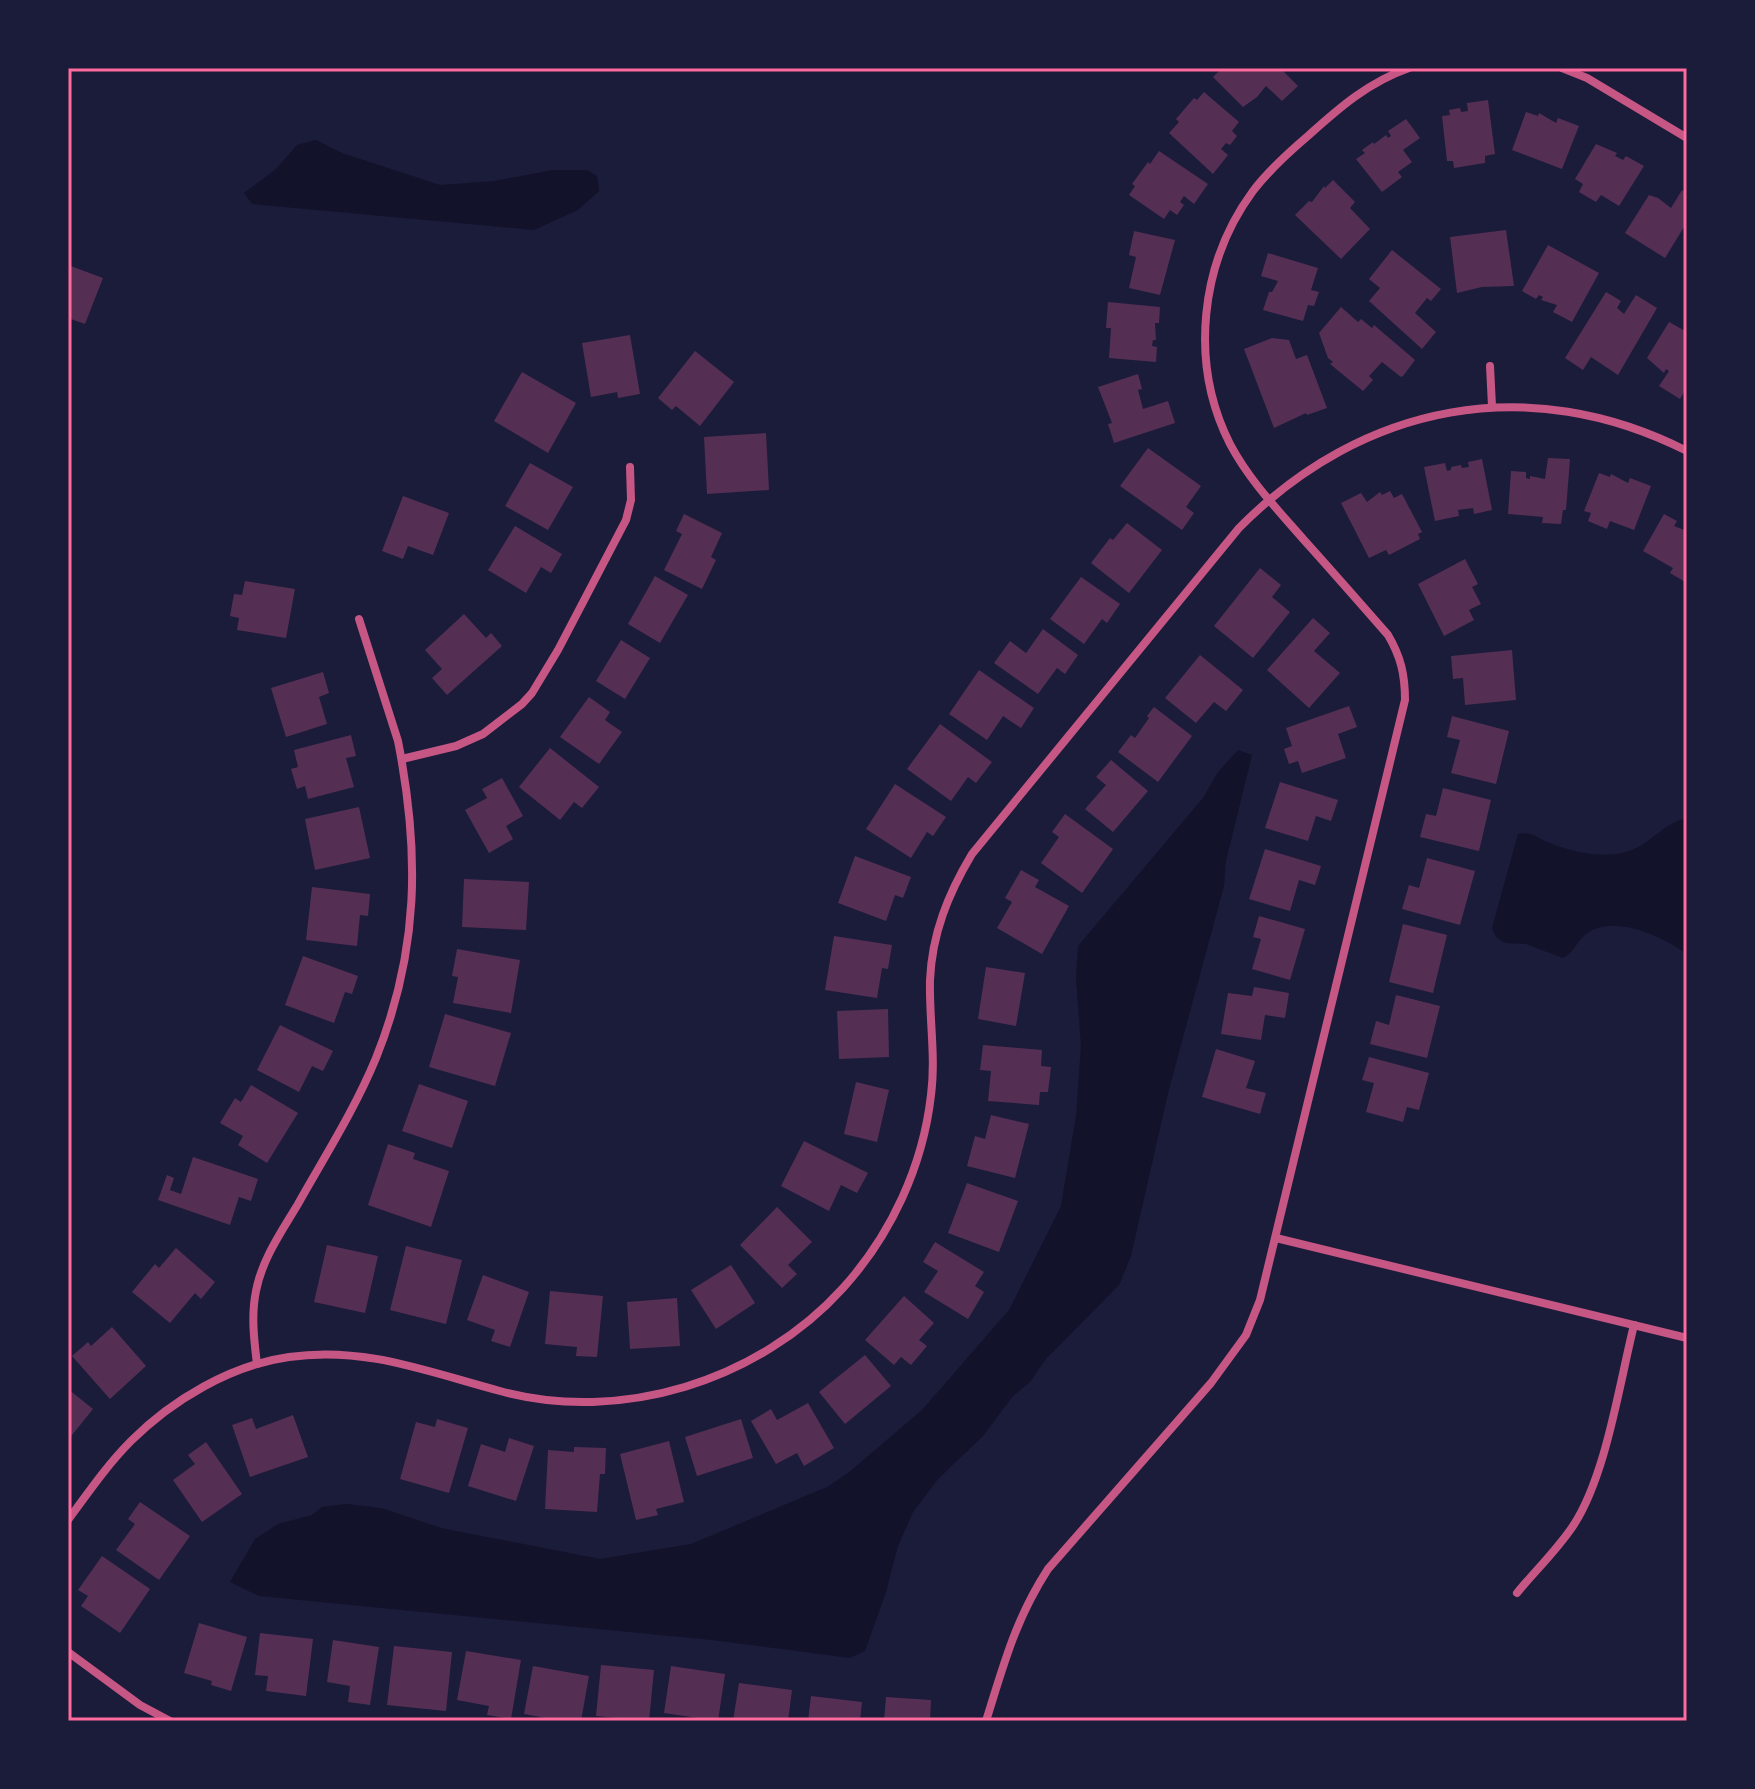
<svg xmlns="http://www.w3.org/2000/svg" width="1755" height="1789" viewBox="0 0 1755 1789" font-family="Poppins,sans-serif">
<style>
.water{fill:#12122b}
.building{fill:#542f53}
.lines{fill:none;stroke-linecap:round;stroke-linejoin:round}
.minor{stroke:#c65784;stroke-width:8}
.neatline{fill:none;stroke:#ff6b9d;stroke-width:3}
</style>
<rect width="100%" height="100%" fill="#1b1b3a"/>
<!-- water -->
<g class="water">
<polygon points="316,140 342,153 440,185 494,181 553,170 587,170 597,176 599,191 578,210 534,230 252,204 244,193 276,169 297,145"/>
<polygon points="1238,750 1252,755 1226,861 1224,886 1168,1093 1131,1256 1119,1285 1046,1359 1030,1382 1013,1396 983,1436 938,1479 913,1512 898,1546 886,1592 865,1651 850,1658 712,1640 259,1596 230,1582 255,1539 278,1524 312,1515 322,1507 346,1504 381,1508 441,1528 600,1559 691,1544 827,1487 848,1473 922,1410 1009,1310 1061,1206 1076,1116 1081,1046 1076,978 1078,946 1203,798 1218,772"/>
<path d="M 1687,818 L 1687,954 C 1663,937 1612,912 1585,935 C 1576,943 1573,953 1563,958 L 1526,944 L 1505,943 L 1496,937 L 1492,928 L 1518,834 C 1531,831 1536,837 1547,842 C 1568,851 1599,858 1622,853 C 1649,848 1661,823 1687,818 Z"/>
</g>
<!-- building -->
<g class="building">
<polygon points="1222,68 1280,68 1298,86 1282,101 1266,86 1257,97 1243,107 1213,77"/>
<polygon points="1204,92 1239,122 1232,131 1237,136 1230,145 1226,143 1221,149 1228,155 1213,174 1169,133 1179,122 1176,119 1194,98 1197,100"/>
<polygon points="1488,100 1495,154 1485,156 1485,163 1454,168 1453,161 1447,161 1442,116 1450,115 1449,110 1460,108 1461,112 1468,111 1467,103"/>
<polygon points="1526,112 1538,116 1539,113 1556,123 1558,118 1579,126 1562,169 1512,150"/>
<polygon points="1406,119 1420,138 1403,150 1412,162 1398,172 1402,177 1382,192 1356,159 1365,153 1362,150 1373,142 1374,144 1386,135 1388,138 1391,136 1388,131"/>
<polygon points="1596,144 1617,153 1615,156 1623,160 1626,156 1644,166 1619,206 1601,195 1596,202 1579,192 1583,184 1575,179"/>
<polygon points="1159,151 1208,184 1194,204 1184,196 1180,202 1184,205 1177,215 1170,210 1164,219 1129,195 1135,186 1132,184 1148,162 1150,164"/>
<polygon points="1333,180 1355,202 1350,208 1370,229 1341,259 1295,215 1309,201 1312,202 1324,186 1325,188"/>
<polygon points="1682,190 1687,194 1687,222 1665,258 1625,233 1649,195 1658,198 1671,208"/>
<polygon points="1506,230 1514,286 1482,287 1457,293 1450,237"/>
<polygon points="1134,231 1175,240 1160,295 1129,288 1136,257 1129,255"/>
<polygon points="1548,245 1599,273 1572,322 1553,312 1557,305 1541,300 1543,297 1539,295 1536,299 1522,291"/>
<polygon points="1392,250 1441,289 1431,301 1427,298 1415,313 1436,332 1422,349 1369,301 1380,288 1369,279"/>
<polygon points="1268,253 1318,268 1311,290 1319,292 1314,306 1308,305 1303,321 1263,310 1269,292 1272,292 1278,281 1261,276"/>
<polygon points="68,265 103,278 85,324 68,318"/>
<polygon points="1606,292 1621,301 1617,308 1624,314 1636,295 1657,308 1618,375 1591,357 1583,370 1565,358"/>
<polygon points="1108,302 1160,307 1159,323 1155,323 1156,340 1153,340 1152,346 1157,347 1156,362 1109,358 1111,328 1106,328"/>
<polygon points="1341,307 1358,322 1361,319 1372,328 1374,325 1415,360 1403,376 1401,377 1382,362 1369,376 1373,380 1363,391 1330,364 1333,362 1328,358 1319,333"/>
<polygon points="1669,322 1687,332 1687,387 1680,399 1659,386 1669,371 1666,369 1664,373 1647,358"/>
<polygon points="630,335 640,394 618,398 617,392 591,397 582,343"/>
<polygon points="1272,338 1289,340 1296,359 1307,355 1327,408 1307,415 1306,413 1274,428 1244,349"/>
<polygon points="695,351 734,382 700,426 676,406 672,410 658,398"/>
<polygon points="522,372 576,403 548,453 494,421"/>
<polygon points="1138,374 1142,389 1138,390 1143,409 1168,401 1175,423 1114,443 1108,424 1112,423 1098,387"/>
<polygon points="766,433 769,490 707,494 704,437"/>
<polygon points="1148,448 1201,486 1186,507 1194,513 1182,530 1120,486"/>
<polygon points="1548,458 1570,459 1566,510 1563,510 1561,524 1542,523 1543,517 1508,514 1511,471 1526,472 1526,478 1530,479 1530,476 1545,479"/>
<polygon points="1482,459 1492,510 1474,514 1473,508 1458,510 1459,516 1435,521 1424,467 1445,463 1447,471 1451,470 1451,467 1461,465 1462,468 1469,467 1468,462"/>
<polygon points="530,463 573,487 548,530 505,506"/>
<polygon points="1599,473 1610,477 1611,474 1628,483 1630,478 1651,486 1634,530 1610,521 1607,529 1588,521 1591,513 1584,511"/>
<polygon points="1390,491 1394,498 1402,494 1422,532 1418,534 1420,539 1389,555 1386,550 1369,558 1341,503 1361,493 1367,502 1380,492 1382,495"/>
<polygon points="403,496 449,513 433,555 408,546 403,559 382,551"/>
<polygon points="684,514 722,533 711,557 716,560 702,589 664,570 682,534 676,531"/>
<polygon points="1664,514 1677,521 1674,526 1687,531 1687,583 1670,573 1673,568 1643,551"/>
<polygon points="1127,523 1162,550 1129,593 1091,563 1110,538 1113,540"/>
<polygon points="515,526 562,554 551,573 541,567 526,593 488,570"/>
<polygon points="1465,559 1478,584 1472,587 1481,604 1469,610 1474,620 1444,636 1418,584"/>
<polygon points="1260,568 1281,585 1272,597 1290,612 1253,658 1214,626"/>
<polygon points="655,576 688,595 660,643 628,624"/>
<polygon points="1081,577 1120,604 1107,623 1102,619 1084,644 1050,619"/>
<polygon points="245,581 295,589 286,638 237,630 239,618 230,616 234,594 242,595"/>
<polygon points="464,614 486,638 491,633 502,646 447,695 432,678 442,669 425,650"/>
<polygon points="1313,618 1330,633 1314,651 1340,673 1309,708 1267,670"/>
<polygon points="1043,629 1078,655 1065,674 1057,668 1038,694 994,663 1010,641 1026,653"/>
<polygon points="621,640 650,658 625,699 596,681"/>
<polygon points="1512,650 1516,700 1465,705 1463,678 1453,679 1451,656"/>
<polygon points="1200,655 1243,690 1226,711 1214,702 1196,723 1165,698"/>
<polygon points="979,670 1034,708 1021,728 1003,716 987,740 949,714"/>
<polygon points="323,672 329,693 319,697 327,724 286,737 271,688"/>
<polygon points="589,697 610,712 605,720 622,732 599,764 560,737"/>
<polygon points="1349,706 1357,727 1338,734 1346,758 1302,773 1298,761 1289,764 1284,749 1292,746 1286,728"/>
<polygon points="1154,707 1192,736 1158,782 1118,752 1131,735 1135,738 1149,718 1147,716"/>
<polygon points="1452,716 1509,731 1496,784 1451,773 1460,740 1447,737"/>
<polygon points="940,724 992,762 976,783 968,777 951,801 907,769"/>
<polygon points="351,735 356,756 346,758 354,787 308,799 305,786 297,789 291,769 298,767 294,750"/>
<polygon points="550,748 599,787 582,808 574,802 560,820 519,787"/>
<polygon points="1111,760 1148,791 1113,832 1085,809 1106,785 1096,777"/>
<polygon points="502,778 523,816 506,826 513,839 489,853 465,810 487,798 482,789"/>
<polygon points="1280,782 1338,800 1331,821 1316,816 1308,841 1265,828"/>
<polygon points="895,784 946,817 933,836 927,832 911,858 866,829"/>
<polygon points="1443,788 1491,800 1479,851 1420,837 1426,814 1436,816"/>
<polygon points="359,807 370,858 315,870 305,819"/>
<polygon points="1065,814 1113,849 1082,893 1041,863 1059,837 1052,832"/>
<polygon points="1265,849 1321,866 1315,885 1299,880 1290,911 1249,899"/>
<polygon points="855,856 911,877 903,898 895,895 886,921 838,903"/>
<polygon points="1427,858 1475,871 1460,925 1402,909 1409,885 1419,888"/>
<polygon points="1021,870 1039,880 1035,887 1069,906 1042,954 997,928 1012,902 1005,898"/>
<polygon points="464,879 529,882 526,930 462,927"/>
<polygon points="312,887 370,894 368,916 360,915 357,946 306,940"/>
<polygon points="1259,916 1305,929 1290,980 1252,969 1261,939 1253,937"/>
<polygon points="1403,924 1447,935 1433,993 1389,982"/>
<polygon points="834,936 892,945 888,969 882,968 877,998 825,990"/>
<polygon points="457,949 520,960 511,1013 453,1003 458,977 452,976"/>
<polygon points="303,956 358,976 352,994 345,992 334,1023 285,1005"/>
<polygon points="986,967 1025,973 1016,1026 978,1019"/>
<polygon points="1254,987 1289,993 1285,1018 1265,1015 1261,1040 1221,1034 1228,993 1252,996"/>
<polygon points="1396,995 1440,1006 1427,1058 1370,1044 1376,1021 1389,1025"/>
<polygon points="888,1009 889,1057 839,1059 837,1011"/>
<polygon points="445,1014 511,1033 495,1086 429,1067"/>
<polygon points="280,1025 333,1051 323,1071 312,1066 299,1092 257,1070"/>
<polygon points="983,1045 1042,1050 1041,1066 1051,1067 1048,1092 1040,1092 1039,1105 988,1101 991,1071 980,1070"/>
<polygon points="1216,1049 1255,1061 1246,1088 1266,1093 1260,1114 1202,1097"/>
<polygon points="1369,1057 1429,1073 1419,1110 1407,1107 1403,1122 1366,1112 1374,1083 1362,1080"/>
<polygon points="856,1082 889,1090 877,1142 844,1134"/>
<polygon points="419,1084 468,1101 452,1148 402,1131"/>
<polygon points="251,1085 298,1113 267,1163 238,1145 243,1136 220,1123 235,1098 241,1102"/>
<polygon points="991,1115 1029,1124 1015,1178 967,1166 975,1136 985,1139"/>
<polygon points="804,1141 868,1173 857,1193 841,1185 829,1211 781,1186"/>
<polygon points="388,1144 415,1153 413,1159 449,1171 431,1227 368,1205"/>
<polygon points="193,1157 258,1179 251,1201 239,1197 230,1225 158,1200 167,1175 174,1178 170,1190 181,1194"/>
<polygon points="967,1183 1018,1201 999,1252 948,1233"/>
<polygon points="777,1207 812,1242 788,1265 797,1274 782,1288 740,1245"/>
<polygon points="935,1242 984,1272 975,1286 984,1292 968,1319 924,1292 938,1271 923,1262"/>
<polygon points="327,1245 378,1256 365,1313 314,1302"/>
<polygon points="406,1246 462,1260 446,1324 390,1310"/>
<polygon points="176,1248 215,1282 201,1299 195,1293 170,1323 132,1292 155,1264 159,1268"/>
<polygon points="731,1265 755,1303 716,1329 691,1290"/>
<polygon points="483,1275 529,1292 510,1347 491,1341 495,1330 467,1320"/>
<polygon points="550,1291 603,1296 597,1357 576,1356 577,1347 545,1344"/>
<polygon points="904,1296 934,1323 919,1340 927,1346 911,1365 901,1357 894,1365 865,1340"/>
<polygon points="677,1298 680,1346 630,1349 627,1302"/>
<polygon points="112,1327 146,1366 110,1399 72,1356 88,1342 91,1346"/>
<polygon points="865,1355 891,1386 845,1424 819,1392"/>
<polygon points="68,1389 93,1409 68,1440"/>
<polygon points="808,1403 834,1448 804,1466 797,1453 776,1464 751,1421 771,1409 777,1420"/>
<polygon points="293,1415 308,1457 250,1477 232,1425 252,1418 256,1429"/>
<polygon points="437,1419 468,1428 449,1493 400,1479 416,1422 435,1427"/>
<polygon points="741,1419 753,1458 697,1476 685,1437"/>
<polygon points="509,1438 534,1446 516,1501 468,1486 481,1444 505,1452"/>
<polygon points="669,1441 684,1502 656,1509 658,1515 636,1520 620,1454"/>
<polygon points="206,1442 242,1494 202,1522 173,1480 195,1464 188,1455"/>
<polygon points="574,1447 606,1448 605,1474 600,1474 597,1512 545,1509 548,1450 574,1452"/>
<polygon points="140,1502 190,1536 159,1580 116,1550 135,1524 128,1519"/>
<polygon points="102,1556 150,1589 120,1633 81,1606 88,1596 78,1590"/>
<polygon points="199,1623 247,1637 231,1691 211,1685 212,1681 184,1673"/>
<polygon points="260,1633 313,1639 306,1696 266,1691 268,1676 255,1675"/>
<polygon points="333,1640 379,1647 370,1705 348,1702 350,1686 327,1682"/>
<polygon points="394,1646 452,1652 446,1711 387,1705"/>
<polygon points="466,1651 521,1660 511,1719 487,1715 489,1706 457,1700"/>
<polygon points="601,1665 654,1670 649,1721 596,1716"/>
<polygon points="533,1666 589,1676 581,1721 562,1721 524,1714"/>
<polygon points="671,1666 725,1674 718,1721 698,1721 698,1718 664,1713"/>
<polygon points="739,1683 792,1690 788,1721 733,1721"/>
<polygon points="811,1696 862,1702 860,1721 808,1721"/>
<polygon points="886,1697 931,1700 930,1721 884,1721"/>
</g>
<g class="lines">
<!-- minor -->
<g class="minor">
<polyline points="1562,68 1587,78 1687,138"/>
<polyline points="1490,366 1492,406"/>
<polyline points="402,759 456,746 483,734 522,704 532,693 558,650 626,520 631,500 630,467"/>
<polyline points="1276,1238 1687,1338"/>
<path d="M 257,1364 C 254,1340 251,1315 256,1291 C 262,1259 282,1231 298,1204 C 325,1156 355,1109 376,1058 C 419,951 420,853 398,741 L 359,619"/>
<path d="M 68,1520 C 88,1493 107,1465 131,1441 C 172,1400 231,1365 289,1357 C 365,1346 428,1372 500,1391 C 621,1424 759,1381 843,1288 C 891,1235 923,1166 931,1095 C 936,1056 929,1019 930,980 C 932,934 948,894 972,854 L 1239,528 C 1363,403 1529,371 1687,451"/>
<path d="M 1517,1593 C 1535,1571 1557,1550 1573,1526 C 1606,1476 1619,1385 1634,1325"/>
<polyline points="68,1652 140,1705 170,1721"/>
<path d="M 986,1721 C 1004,1664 1015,1620 1048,1569 L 1211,1383 L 1246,1335 L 1260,1300 L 1405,700 C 1405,675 1401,657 1388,635 C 1360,603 1332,571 1304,540 C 1277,509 1249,480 1230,444 C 1189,363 1200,263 1253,191 C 1269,170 1289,152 1309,135 C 1340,107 1369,82 1409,68"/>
</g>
</g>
<!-- border -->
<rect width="1755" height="1789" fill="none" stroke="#1b1b3a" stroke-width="140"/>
<rect x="70" y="70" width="1615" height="1649" class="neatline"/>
</svg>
